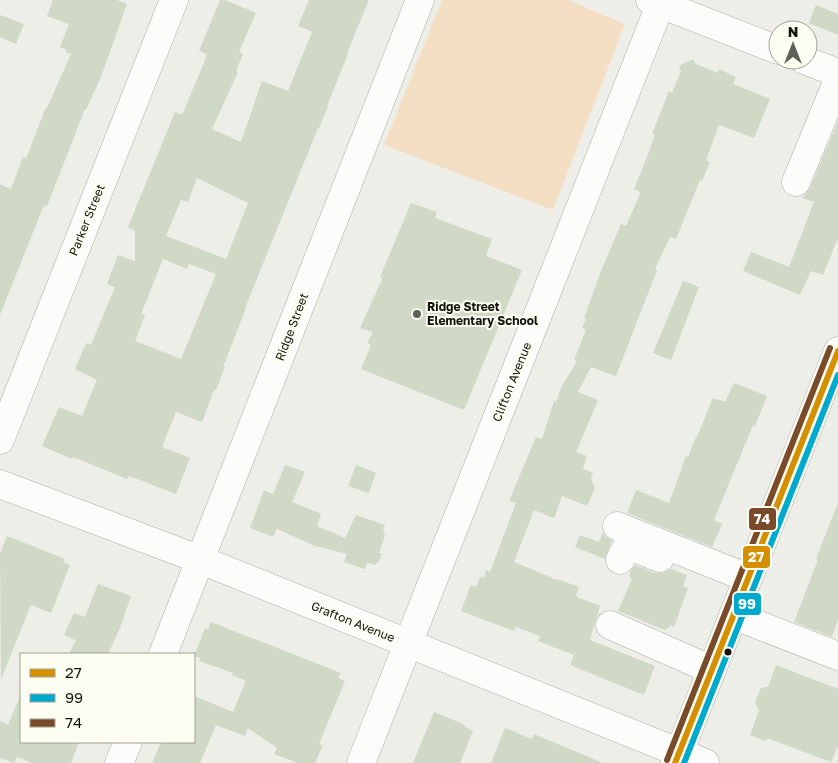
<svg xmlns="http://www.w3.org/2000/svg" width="838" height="763" viewBox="0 0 838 763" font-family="'Golos Text',sans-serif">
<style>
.green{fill:#f5dfc4}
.building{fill:#d0d8c6;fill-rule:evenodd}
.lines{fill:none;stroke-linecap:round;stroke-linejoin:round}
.minor-casing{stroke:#acada7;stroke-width:29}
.major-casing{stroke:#acada7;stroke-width:29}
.minor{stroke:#fcfcfb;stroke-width:28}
.major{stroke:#fcfcfb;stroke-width:28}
.bus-1-casing{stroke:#fdfef1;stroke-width:10}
.bus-2-casing{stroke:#fdfef1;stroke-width:10}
.bus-3-casing{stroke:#fdfef1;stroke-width:10}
.bus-1{stroke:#d59002;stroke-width:6}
.bus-2{stroke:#00a9ce;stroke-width:6}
.bus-3{stroke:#7a4b2a;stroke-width:6}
.poi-dot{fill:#5f605b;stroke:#fdfef1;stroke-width:2}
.bus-dot{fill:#13130f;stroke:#fdfef1;stroke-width:2}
.labels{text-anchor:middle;stroke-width:4;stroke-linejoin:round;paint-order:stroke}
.street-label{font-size:12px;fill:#13130f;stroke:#fdfef1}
.poi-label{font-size:12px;font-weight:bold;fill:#13130f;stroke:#fdfef1;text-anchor:start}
.line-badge{stroke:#fdfef1;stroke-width:2}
.badge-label{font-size:14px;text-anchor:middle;font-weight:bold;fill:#fff}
</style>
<rect width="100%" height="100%" fill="#edeee7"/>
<!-- green -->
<polygon class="green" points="442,0 568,0 625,24 553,210 384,145"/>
<!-- building -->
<g class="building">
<polygon points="53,0 117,0 127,4 101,77 86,110 85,109 47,206 44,205 0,315 0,184 11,189 23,157 26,159 46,107 47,108 71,54 66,52 67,50 60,47 69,24 47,16"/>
<path d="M 220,0 L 225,0 L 256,13 L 239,52 L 243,54 L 236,71 L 238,72 L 212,129 L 241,142 L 262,81 L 288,91 L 312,32 L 298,26 L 309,0 L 369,0 L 354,36 L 347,54 L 348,54 L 327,106 L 328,107 L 319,128 L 318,128 L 245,308 L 246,308 L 223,367 L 225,367 L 216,390 L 214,390 L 202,422 L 176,412 L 162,447 L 190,458 L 176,494 L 129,476 L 127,479 L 73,457 L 72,459 L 42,446 L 59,407 L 82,416 L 97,380 L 75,369 L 86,343 L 91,345 L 115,287 L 107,284 L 118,255 L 135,261 L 135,231 L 128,227 L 175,112 L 182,115 L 203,65 L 207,54 L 199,51 ZM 197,178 L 248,203 L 226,259 L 166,236 L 181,200 L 188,202 ZM 163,259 L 187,269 L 189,264 L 216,274 L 181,359 L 135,341 L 145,315 L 141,314 Z"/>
<polygon points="816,5 838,14 838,35 809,23"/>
<polygon points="0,15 24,24 16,44 0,37"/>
<polygon points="693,59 696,64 718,73 719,69 736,77 733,84 770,99 754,138 719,125 706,160 710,162 702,181 700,180 676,239 670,237 655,269 657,270 616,376 591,367 578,392 598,400 576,452 587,456 583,469 593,473 591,479 595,488 587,506 562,496 554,518 534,510 514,562 557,580 557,579 579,587 576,595 577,597 600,606 590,640 655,666 644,695 570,665 574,655 538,641 540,636 516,627 514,631 461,611 471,585 476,587 480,577 484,578 486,570 490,572 516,503 509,501 536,437 542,439 554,401 556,402 562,386 577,361 574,360 586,330 582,328 586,319 584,318 601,271 621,224 626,226 640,194 640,192 634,189 649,152 655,135 652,134 669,91 672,93 681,71 679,66"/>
<polygon points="838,121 838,238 823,275 811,271 800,295 743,271 751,252 789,267 814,202 802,198 810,188"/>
<polygon points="411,203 437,212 435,218 492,239 486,256 522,270 464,410 361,369 371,345 367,343 373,332 360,328 383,277 380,277"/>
<polygon points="683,281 699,287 671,360 653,353"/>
<polygon points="734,383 767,396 755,426 753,425 714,520 722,524 712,547 627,513 636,490 669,503 686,456 688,457 696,437 697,437 713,398 725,402"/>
<polygon points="285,465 305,472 292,502 321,514 317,526 345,538 356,515 385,525 383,530 385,535 379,553 382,554 378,563 376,563 376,565 367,563 365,569 344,562 347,554 315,546 277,529 273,537 250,528 264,490 273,494"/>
<polygon points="356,465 376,473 369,493 348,486"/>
<polygon points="837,505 838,506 838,620 832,637 794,622 818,560 816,559"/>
<polygon points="603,532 605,536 612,541 605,559 575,547 580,535 599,542"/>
<polygon points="7,536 65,559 63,562 70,565 51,613 31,605 1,679 0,554"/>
<polygon points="635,565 655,573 663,573 671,569 687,575 683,586 688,588 674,627 671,625 665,630 618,611 632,579 629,577 631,570"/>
<polygon points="98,584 131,596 120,628 108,654 69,654 76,640 64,635 74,613 85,617"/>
<polygon points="211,622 341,673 338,678 345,681 319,744 323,745 315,763 298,763 274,754 277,748 248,728 245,736 216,725 200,763 152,763 161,742 194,742 194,696 233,712 246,681 232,675 233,673 199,661 200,658 194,656 205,628 208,629"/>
<polygon points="776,665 838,689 838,745 831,762 767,738 766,741 750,735 759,710 755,703 761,688 768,687"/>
<polygon points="21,694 21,742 79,742 71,763 32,763 17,757 14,763 0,758 0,721 8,725"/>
<polygon points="434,712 463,724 467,728 473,731 460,763 413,763"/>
<polygon points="505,728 532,739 534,734 603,763 491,763"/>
</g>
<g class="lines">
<defs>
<g id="minor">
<polyline points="650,0 778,50"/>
<polyline points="804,60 838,73"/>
<polyline points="796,182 838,80"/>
<polyline points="0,440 174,0"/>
<polyline points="0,484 201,560 705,763"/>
<polyline points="617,526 748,578"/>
<polyline points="620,560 627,547 640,550 660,558"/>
<polyline points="733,615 838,656"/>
<polyline points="610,625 712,670"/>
<polyline points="163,654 420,0"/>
<polyline points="119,763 128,742"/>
<polyline points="361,763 662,0"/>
</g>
<polyline id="major" points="675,763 838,351"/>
</defs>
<!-- minor casing -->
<use href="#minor" class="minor-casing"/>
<!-- major casing -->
<use href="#major" class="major-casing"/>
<!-- minor -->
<use href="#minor" class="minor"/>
<!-- major -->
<use href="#major" class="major"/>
<defs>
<polyline id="bus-1" points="675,763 838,351"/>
<polyline id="bus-2" points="684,763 838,375"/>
<polyline id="bus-3" points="667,760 830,348"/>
</defs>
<!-- bus-1 casing -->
<use href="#bus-1" class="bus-1-casing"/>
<!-- bus-2 casing -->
<use href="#bus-2" class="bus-2-casing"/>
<!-- bus-3 casing -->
<use href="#bus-3" class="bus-3-casing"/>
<!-- bus-1 -->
<use href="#bus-1" class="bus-1"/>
<!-- bus-2 -->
<use href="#bus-2" class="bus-2"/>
<!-- bus-3 -->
<use href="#bus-3" class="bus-3"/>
</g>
<!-- markers -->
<circle class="poi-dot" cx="417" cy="314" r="5"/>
<circle class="bus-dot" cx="728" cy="652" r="4.5"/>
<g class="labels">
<!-- street labels -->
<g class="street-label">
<text transform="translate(87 220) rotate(-68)" y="4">Parker Street</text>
<text transform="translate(292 327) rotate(-69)" y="4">Ridge Street</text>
<text transform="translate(512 382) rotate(-68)" y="4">Clifton Avenue</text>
<text transform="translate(353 622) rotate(22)" y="4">Grafton Avenue</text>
</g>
<!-- poi labels -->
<g class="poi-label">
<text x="427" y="311">Ridge Street<tspan x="427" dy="14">Elementary School</tspan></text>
</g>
</g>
<g class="line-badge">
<rect x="748" y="507" width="29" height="24" rx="5" fill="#7a4b2a"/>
<rect x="742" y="545" width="29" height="24" rx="5" fill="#d59002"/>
<rect x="733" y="592" width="29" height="24" rx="5" fill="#00a9ce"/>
</g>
<g class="badge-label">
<text x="762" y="524">74</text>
<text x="756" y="562">27</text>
<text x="747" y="609">99</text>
</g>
<!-- legend -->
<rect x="20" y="653" width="175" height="90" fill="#fdfef1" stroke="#9fa097"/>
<rect x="30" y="669" width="25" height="8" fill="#d59002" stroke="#9fa097"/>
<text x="65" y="678" font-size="15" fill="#13130f">27</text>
<rect x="30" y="694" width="25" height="8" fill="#00a9ce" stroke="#9fa097"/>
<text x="65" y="703" font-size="15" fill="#13130f">99</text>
<rect x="30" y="719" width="25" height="8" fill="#7a4b2a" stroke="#9fa097"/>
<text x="65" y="728" font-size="15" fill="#13130f">74</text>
<!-- north arrow -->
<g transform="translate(793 45)"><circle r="24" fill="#fdfef1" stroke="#9fa097"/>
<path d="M0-4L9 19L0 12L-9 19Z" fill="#5f605b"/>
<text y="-8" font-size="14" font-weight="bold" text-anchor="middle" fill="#13130f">N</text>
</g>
</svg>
